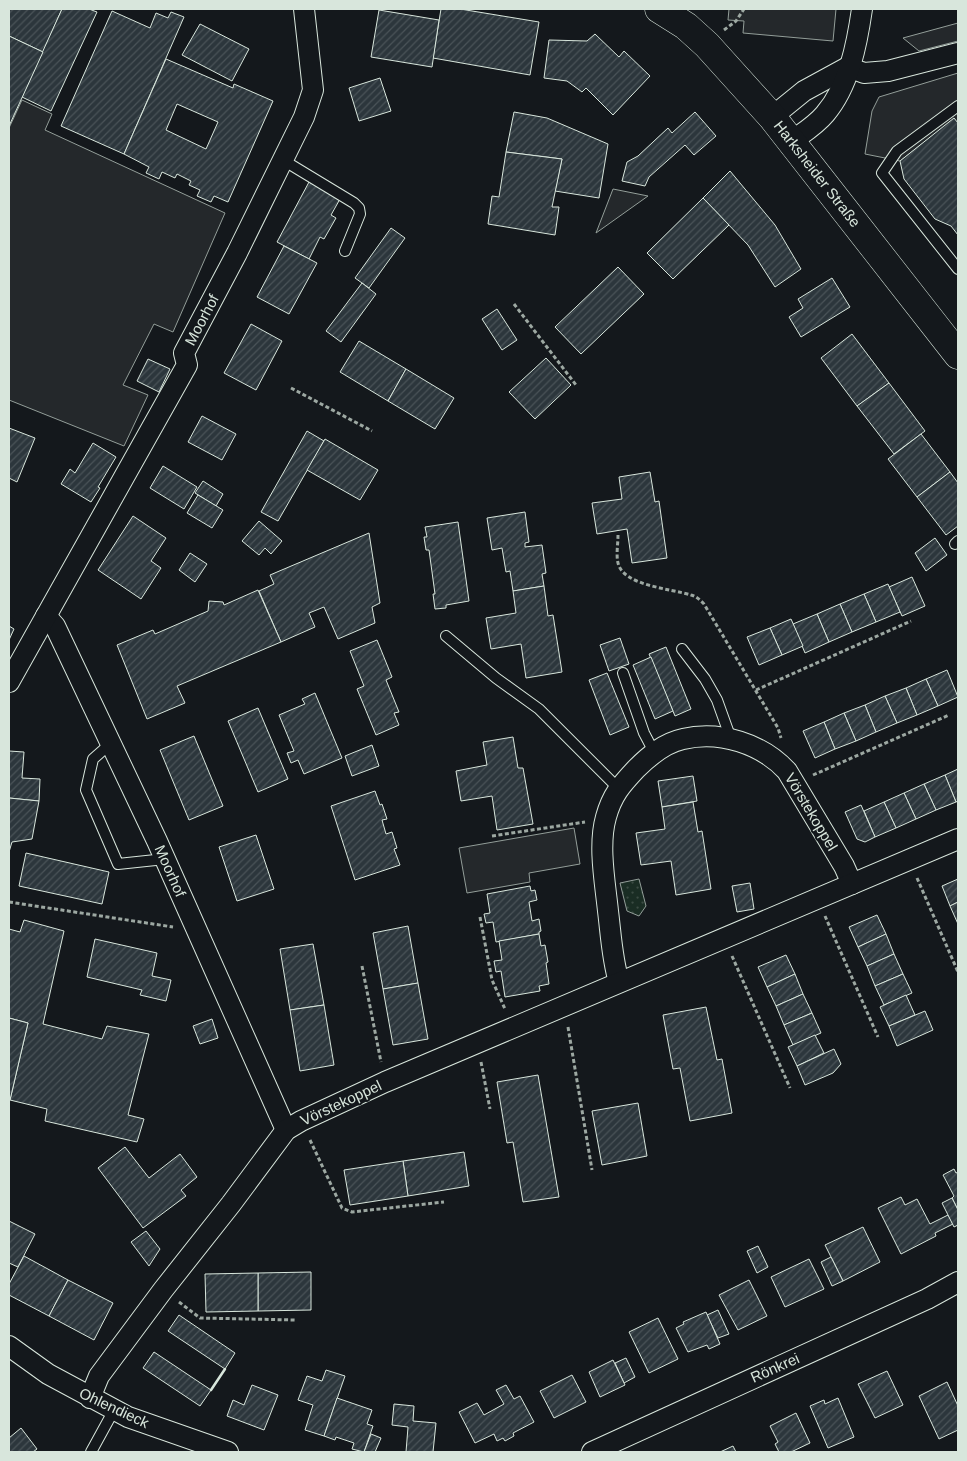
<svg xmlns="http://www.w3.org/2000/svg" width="967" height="1461" viewBox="0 0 967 1461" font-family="Arial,sans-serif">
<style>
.park{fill:url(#park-dots);stroke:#939e99}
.parking{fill:#24282b;stroke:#939e99}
.building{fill:url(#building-hatch);stroke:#d8e6dc;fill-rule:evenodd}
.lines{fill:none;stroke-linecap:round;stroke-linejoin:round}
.lane-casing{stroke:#d8e6dc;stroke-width:12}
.street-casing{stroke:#d8e6dc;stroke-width:22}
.secondary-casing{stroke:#d8e6dc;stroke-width:29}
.path{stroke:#9da8a2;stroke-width:3;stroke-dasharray:4 2.5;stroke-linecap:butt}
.lane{stroke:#14181c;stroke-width:10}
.street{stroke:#14181c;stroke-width:20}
.secondary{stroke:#14181c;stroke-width:28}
.wall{stroke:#d8e6dc;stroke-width:2.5}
.labels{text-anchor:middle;stroke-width:4;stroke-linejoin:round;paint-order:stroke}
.street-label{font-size:15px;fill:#d8e6dc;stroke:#14181c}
</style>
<defs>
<pattern id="park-dots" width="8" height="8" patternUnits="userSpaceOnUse" patternTransform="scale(1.25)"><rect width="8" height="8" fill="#1a2d24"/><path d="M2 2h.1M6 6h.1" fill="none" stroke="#3b4b43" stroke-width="1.8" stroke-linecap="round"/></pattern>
<pattern id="building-hatch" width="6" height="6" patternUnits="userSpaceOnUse" patternTransform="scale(1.25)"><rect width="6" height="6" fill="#2c363c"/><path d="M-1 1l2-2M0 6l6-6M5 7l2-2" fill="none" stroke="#4a5358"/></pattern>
</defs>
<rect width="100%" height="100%" fill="#14181c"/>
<!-- park -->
<polygon class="park" points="639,879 646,906 639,916 627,911 620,883"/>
<!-- parking -->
<g class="parking">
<polygon points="729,9 836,9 833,41 743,33 744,21 728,20"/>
<polygon points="958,23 958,41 919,51 903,38"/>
<polygon points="958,73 958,123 954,119 900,161 865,154 872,111 879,97"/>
<polygon points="22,100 52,114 45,130 225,213 173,332 154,324 123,385 148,395 124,446 9,400 9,128"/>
<polygon points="613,189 648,196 596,233"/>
<polygon points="574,828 580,864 529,873 530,882 467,893 459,848"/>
</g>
<!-- building -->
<g class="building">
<polygon points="9,9 62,9 43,52 9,36"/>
<polygon points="62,9 89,9 97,12 51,111 22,97"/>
<polygon points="441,9 460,9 539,22 530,75 433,58"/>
<polygon points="379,10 439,20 432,67 371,57"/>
<polygon points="112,11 150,28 156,13 168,18 171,12 184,17 124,154 61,126"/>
<polygon points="200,24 249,49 232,81 182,55"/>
<polygon points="595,34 619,57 624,51 650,76 613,115 586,88 582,92 567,81 544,78 549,40 587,41"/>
<polygon points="9,36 43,52 9,126"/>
<path d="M 166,59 L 233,88 L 234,84 L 273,101 L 228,202 L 214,196 L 211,202 L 197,196 L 200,190 L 189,185 L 191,181 L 177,174 L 175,178 L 162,172 L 159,179 L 146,173 L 149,167 L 124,154 ZM 177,104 L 218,122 L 206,149 L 166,130 Z"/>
<polygon points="380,78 391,111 359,121 349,88"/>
<polygon points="514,112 547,118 608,144 599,198 555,191 562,159 506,152"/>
<polygon points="695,112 716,136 694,155 685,145 649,177 645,186 622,181 627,162 638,156 668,128 672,133"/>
<polygon points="954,118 958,123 958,235 951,226 935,219 904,179 900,161"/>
<polygon points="506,152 562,159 552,207 559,207 555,235 488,224 492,196 499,197"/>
<polygon points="730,171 775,225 801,269 775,287 748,245 703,198"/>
<polygon points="309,182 340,199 331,215 336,218 324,239 320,237 309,259 277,242"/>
<polygon points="703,198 729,225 673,279 647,253"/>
<polygon points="391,228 405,238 369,288 355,278"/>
<polygon points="284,246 317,263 289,314 257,297"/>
<polygon points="618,267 644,294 581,354 555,327"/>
<polygon points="832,278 850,307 801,337 789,317 803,308 798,299"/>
<polygon points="362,283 376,294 341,342 326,331"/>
<polygon points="497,309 517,340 502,350 482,319"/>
<polygon points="251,324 282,341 256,390 224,373"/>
<polygon points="852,334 889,383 857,406 821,358"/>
<polygon points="359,341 406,369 388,401 340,372"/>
<polygon points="546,358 571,385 535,419 509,392"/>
<polygon points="148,359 170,369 159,392 137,381"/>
<polygon points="406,369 454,398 435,429 388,401"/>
<polygon points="889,383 925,431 894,454 857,406"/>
<polygon points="202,416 236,434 222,460 188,442"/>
<polygon points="9,428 35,438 17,482 9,478"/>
<polygon points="307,431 324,441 278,521 261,512"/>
<polygon points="921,434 950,472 917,497 888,459"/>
<polygon points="325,439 378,470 360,500 307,470"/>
<polygon points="93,443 116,457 98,487 100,488 91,502 61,484 70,469 75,473"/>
<polygon points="163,466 197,487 184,509 150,488"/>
<polygon points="650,472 655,502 659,501 667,558 632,563 627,529 597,534 592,503 622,499 619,477"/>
<polygon points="950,472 958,483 958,526 946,535 917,497"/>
<polygon points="203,481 223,494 216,506 195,493"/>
<polygon points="198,495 223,510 212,528 187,513"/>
<polygon points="525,512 529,542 525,543 525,547 542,545 546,573 542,574 544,586 513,591 510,571 506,572 502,548 492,550 487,518"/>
<polygon points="133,516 166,538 151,561 161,568 141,599 98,570"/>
<polygon points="259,521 282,541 271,554 265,548 259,555 242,541"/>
<polygon points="458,522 469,601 446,605 446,608 435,609 433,594 435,594 429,550 426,550 424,537 427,537 425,527"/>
<polygon points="369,533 380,603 372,607 375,623 338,639 324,607 309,613 315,627 281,642 259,591 274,584 270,575"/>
<polygon points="935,538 947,555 926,571 915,553"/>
<polygon points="190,553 207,564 195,582 179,570"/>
<polygon points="912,577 925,606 902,616 889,587"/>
<polygon points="888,584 900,612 876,622 864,594"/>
<polygon points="544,586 548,616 553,615 562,672 526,678 521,644 491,649 486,618 516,613 513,591"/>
<polygon points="258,590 281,642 177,686 185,703 147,719 117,645 153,630 155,634 208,611 209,601 223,602 224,605"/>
<polygon points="864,594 876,622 852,632 840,604"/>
<polygon points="840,604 852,632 829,642 817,614"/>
<polygon points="817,614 829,642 805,653 793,624"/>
<polygon points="791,619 803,646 782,655 770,628"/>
<polygon points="9,626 14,629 9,640"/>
<polygon points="770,628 782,655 759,665 747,637"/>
<polygon points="620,638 629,664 609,671 600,645"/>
<polygon points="377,640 392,677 386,680 399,712 394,713 399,725 376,735 357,689 364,686 350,651"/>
<polygon points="666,647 691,709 675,716 649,654"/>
<polygon points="651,657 673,711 655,719 633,665"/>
<polygon points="947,670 958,697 938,706 926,679"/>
<polygon points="607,673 629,727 610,735 589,680"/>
<polygon points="926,679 938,706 917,715 906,688"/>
<polygon points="906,688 917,715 897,723 885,696"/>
<polygon points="315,693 342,758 304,774 298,760 291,763 287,753 294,751 279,715 305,704 302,699"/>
<polygon points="885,696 897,723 876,732 865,705"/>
<polygon points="865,705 876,732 856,741 844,713"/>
<polygon points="258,708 288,779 258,792 228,721"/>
<polygon points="844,713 856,741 835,749 824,722"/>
<polygon points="824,722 835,749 815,758 803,731"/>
<polygon points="194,736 223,806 189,820 160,750"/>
<polygon points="513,737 518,768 523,768 533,824 497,830 492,796 461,801 456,771 487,765 483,742"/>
<polygon points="372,745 379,766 352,776 345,756"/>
<polygon points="9,751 24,752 22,778 40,779 39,801 9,798"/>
<polygon points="958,769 958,801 956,802 945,775"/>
<polygon points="945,775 956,802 936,810 924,784"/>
<polygon points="693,776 697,801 662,807 658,781"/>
<polygon points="924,784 936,810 916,819 904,793"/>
<polygon points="375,791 380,805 382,804 387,819 382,820 386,834 392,832 397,848 394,849 400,865 355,880 331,806"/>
<polygon points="904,793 916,819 896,828 884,802"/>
<polygon points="9,798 39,801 32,839 12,842 9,852"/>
<polygon points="693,802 698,832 702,831 711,889 676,895 671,861 641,865 636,833 665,829 662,807"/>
<polygon points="884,802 896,828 875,837 864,811"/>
<polygon points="861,805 875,837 865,842 857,839 845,812"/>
<polygon points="256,835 274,889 237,901 219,847"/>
<polygon points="26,853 109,872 102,904 19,886"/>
<polygon points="958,879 958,902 950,906 942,886"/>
<polygon points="750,883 754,909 737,912 732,886"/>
<polygon points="530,886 531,891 535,890 537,900 529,902 532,921 539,919 541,931 539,932 539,934 496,942 493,922 486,923 484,914 490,913 487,894"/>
<polygon points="958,902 958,924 950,906"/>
<polygon points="877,915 886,934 858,947 849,927"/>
<polygon points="24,920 64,931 43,1024 102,1039 107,1026 149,1034 128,1115 144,1119 137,1142 45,1121 47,1109 10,1100 28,1023 9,1018 9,929 20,932"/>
<polygon points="408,926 418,983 383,989 373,933"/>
<polygon points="539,934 541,946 545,945 548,962 546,963 549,984 539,986 540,991 505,997 501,971 496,972 494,961 502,960 499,941"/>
<polygon points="886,934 894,954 867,966 858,947"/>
<polygon points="95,939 157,953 152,976 171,980 166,1001 140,995 142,990 87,977"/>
<polygon points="313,944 324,1005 290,1010 280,949"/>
<polygon points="894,954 903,974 875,986 867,966"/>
<polygon points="786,955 795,974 767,987 758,967"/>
<polygon points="795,974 803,994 776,1006 767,987"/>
<polygon points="903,974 912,993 884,1005 875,986"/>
<polygon points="418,983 428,1039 393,1045 383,989"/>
<polygon points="803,994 812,1013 784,1025 776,1006"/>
<polygon points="906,995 915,1015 889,1026 880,1007"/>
<polygon points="324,1005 334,1065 300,1071 290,1010"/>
<polygon points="706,1007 717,1060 722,1059 732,1113 690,1121 680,1068 673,1069 663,1015"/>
<polygon points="925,1011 933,1030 897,1046 889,1026"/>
<polygon points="812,1013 821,1033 793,1045 784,1025"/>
<polygon points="9,1018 28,1023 10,1100 9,1099"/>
<polygon points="212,1019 218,1038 200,1044 193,1026"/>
<polygon points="815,1035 824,1053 797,1066 788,1047"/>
<polygon points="834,1049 841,1064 833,1073 805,1085 797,1066"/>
<polygon points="538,1075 559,1197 523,1202 513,1142 507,1143 497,1082"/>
<polygon points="638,1103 647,1156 602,1165 592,1111"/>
<polygon points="125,1147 149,1178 180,1154 197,1177 181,1190 186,1196 143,1228 98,1168"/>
<polygon points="464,1152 469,1186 408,1196 403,1161"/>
<polygon points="403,1161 408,1196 350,1205 344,1170"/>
<polygon points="954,1169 956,1173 958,1172 958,1210 952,1198 954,1196 943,1175"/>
<polygon points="901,1197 905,1205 917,1199 930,1224 948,1215 953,1224 935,1233 936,1236 901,1254 878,1208"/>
<polygon points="952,1198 958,1210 958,1225 954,1227 942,1203"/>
<polygon points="9,1221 35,1234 18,1267 9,1263"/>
<polygon points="863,1227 880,1262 843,1281 825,1245"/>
<polygon points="146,1231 160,1249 149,1266 131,1242"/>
<polygon points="758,1246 768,1267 757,1273 747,1251"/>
<polygon points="24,1256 68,1280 49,1316 9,1295 9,1284"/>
<polygon points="831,1257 843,1281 832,1286 821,1262"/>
<polygon points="809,1259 824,1289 785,1307 771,1277"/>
<polygon points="311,1272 311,1310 258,1311 258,1273"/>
<polygon points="258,1273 258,1311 206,1312 205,1274"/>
<polygon points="68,1280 113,1303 94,1340 49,1316"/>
<polygon points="749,1280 767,1316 738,1330 719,1295"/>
<polygon points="718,1310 729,1334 718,1338 707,1315"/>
<polygon points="706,1312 720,1344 709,1349 707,1345 688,1352 676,1328 684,1324 683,1322"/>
<polygon points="179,1315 235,1353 225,1369 168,1331"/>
<polygon points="658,1318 678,1359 649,1373 629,1332"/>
<polygon points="154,1352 211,1390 200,1406 143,1368"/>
<polygon points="626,1358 635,1377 624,1383 615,1363"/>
<polygon points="613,1360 625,1385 600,1397 589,1372"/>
<polygon points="326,1370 345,1376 324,1436 305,1430 313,1405 298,1400 307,1376 322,1381"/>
<polygon points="887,1371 903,1405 875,1418 858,1384"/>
<polygon points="572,1375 586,1402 554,1418 540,1391"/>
<polygon points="947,1382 958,1406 958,1430 939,1439 919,1396"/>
<polygon points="252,1385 278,1395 264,1430 227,1416 233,1400 244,1405"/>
<polygon points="506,1385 514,1399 520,1396 534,1422 513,1433 514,1436 505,1441 503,1438 497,1441 494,1434 475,1443 459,1412 477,1403 484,1415 504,1404 496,1390"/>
<polygon points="337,1398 372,1410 367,1424 373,1426 364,1452 352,1449 354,1443 336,1437 335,1440 324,1436"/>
<polygon points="838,1398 854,1437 828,1448 810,1406 824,1400 825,1404"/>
<polygon points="394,1404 414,1406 413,1421 436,1423 433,1452 406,1452 408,1427 392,1425"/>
<polygon points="796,1413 810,1443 791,1452 779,1452 775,1444 778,1442 770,1426"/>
<polygon points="21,1428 37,1449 33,1452 9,1452 9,1438"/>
<polygon points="371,1434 381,1438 375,1452 364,1452"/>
<polygon points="733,1446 736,1452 720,1452"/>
</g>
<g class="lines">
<defs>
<g id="lane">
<polyline points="958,106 897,151 882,173 958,269"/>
<polyline points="283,160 354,203 359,208 360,214 345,251"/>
<polyline points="955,544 958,541"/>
<polyline points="446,636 496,678 539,709 618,788"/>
<polyline points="682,649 705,679 717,700 731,739"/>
<polyline points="623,673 644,733 654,752"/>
<polyline points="110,744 93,759 86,790 118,864 165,859"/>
<polyline points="91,1452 114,1410"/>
</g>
<g id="street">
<polyline points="848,67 864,73 888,71 958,53"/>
<polyline points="772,117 804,91 848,67"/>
<path d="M 792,141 C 803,133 816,125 825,114 C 849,86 857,44 862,9"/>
<polyline points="46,616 55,626 157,841 286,1130"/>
<polyline points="9,682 187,365 184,353 237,253 304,117 313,90 304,9"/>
<path d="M 619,982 C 612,959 611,935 608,911 C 605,882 598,845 606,817 C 612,795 621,785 636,769 C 649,756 664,743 683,739 C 720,730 762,744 787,771 L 844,866 L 852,884"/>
<polyline points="9,1346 48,1374 128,1417 228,1452"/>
<polyline points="90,1398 99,1376 163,1290 231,1204 286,1130 301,1121 385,1082 958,839"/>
<polyline points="592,1452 927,1299 958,1282"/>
</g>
<polyline id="secondary" points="659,9 686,26 707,45 772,117 958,355"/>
</defs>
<!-- lane casing -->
<use href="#lane" class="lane-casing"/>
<!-- street casing -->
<use href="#street" class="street-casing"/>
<!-- secondary casing -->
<use href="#secondary" class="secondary-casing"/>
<!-- path -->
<g class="path">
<polyline points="724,30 736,21 744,9"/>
<polyline points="514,304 576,385"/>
<polyline points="291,388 372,431"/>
<path d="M 618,535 C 618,544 616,555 618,563 C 623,586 673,589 691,595 C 696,596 700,600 704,604 L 778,728 L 781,738"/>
<polyline points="756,690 911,621"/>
<polyline points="813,775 949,715"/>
<polyline points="492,836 585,822"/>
<polyline points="917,878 958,972"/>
<polyline points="9,902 173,927"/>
<polyline points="825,916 878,1037"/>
<polyline points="480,917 492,980 505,1009"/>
<polyline points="732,956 790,1088"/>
<polyline points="362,966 381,1062"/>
<polyline points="568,1027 592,1170"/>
<polyline points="481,1062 490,1109"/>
<polyline points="310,1140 342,1208 352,1212 444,1202"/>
<polyline points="179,1302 200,1318 295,1320"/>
</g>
<!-- lane -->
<use href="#lane" class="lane"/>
<!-- street -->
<use href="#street" class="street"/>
<!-- secondary -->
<use href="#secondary" class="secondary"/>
<!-- wall -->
<polyline class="wall" points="211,1390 225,1369"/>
</g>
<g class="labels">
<!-- street labels -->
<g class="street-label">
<text transform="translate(817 174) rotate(52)" y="5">Harksheider Straße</text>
<text transform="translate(202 320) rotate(-62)" y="5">Moorhof</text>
<text transform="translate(811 812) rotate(59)" y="5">Vörstekoppel</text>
<text transform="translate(170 871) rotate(66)" y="5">Moorhof</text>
<text transform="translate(341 1103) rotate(-25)" y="5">Vörstekoppel</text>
<text transform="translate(775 1368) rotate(-24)" y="5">Rönkrei</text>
<text transform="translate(114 1408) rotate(25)" y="5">Ohlendieck</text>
</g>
</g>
<!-- border -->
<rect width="967" height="1461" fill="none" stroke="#d8e6dc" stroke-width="20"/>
</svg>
